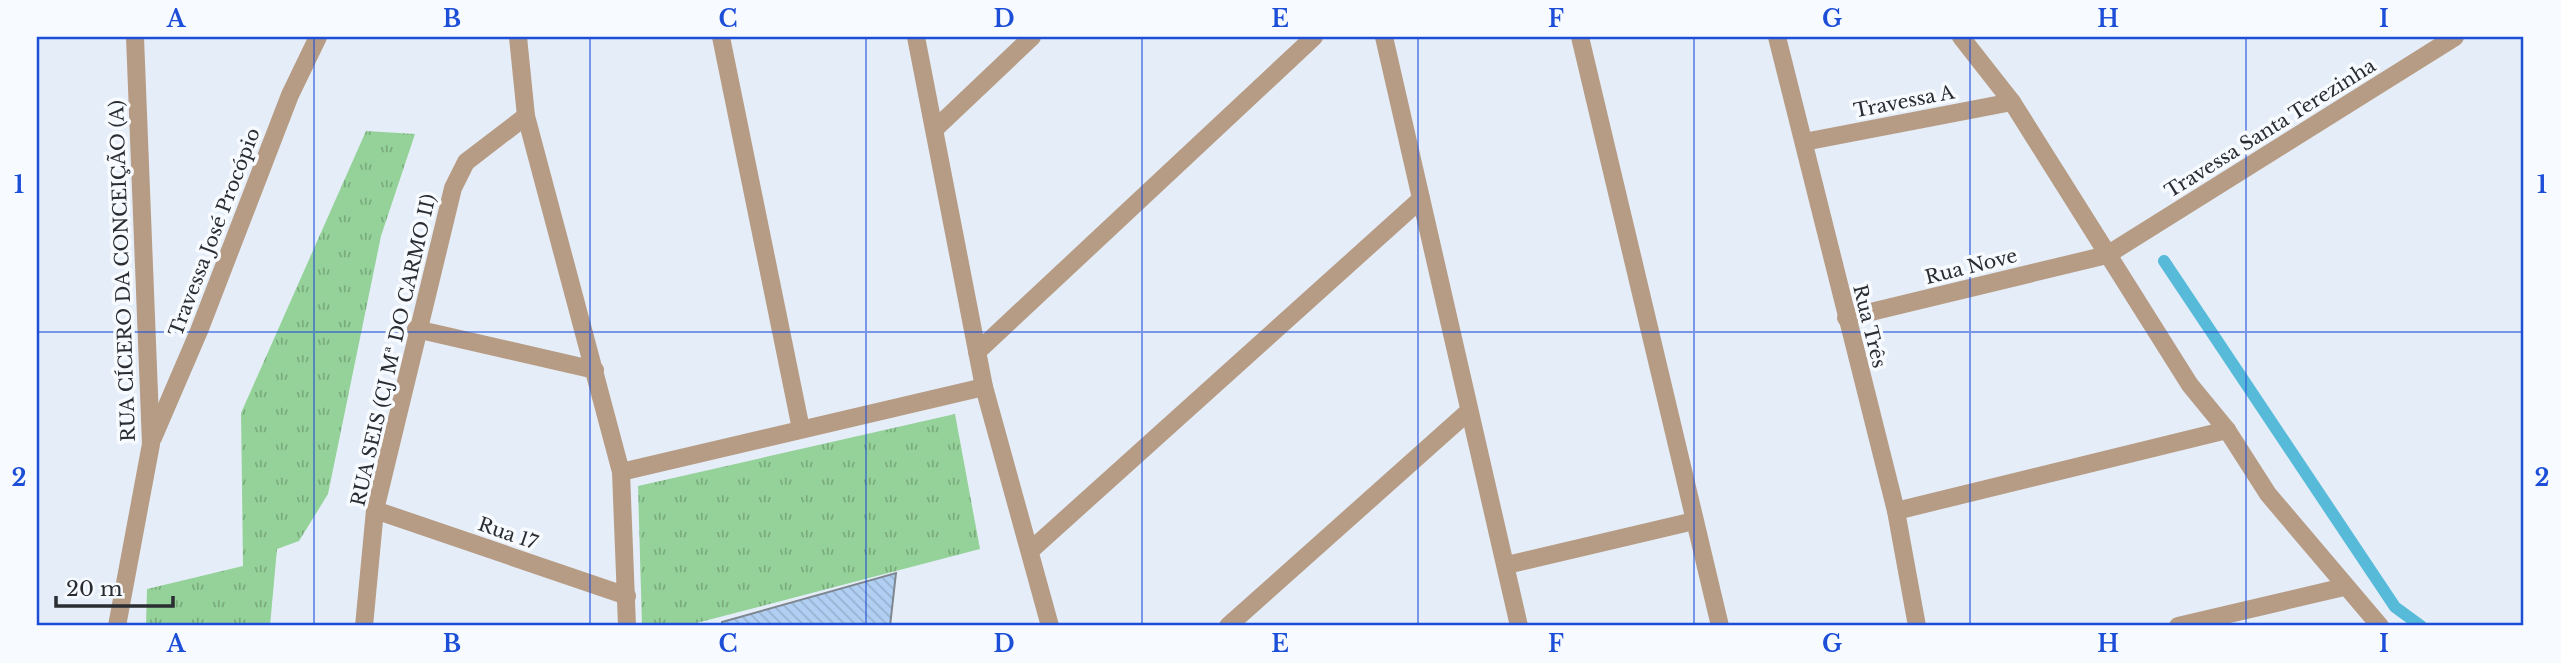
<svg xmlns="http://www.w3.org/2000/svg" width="2561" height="663" viewBox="0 0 2561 663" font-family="'Libre Baskerville',serif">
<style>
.grass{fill:url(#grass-tufts)}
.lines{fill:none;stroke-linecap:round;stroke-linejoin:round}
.stream{stroke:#57bad8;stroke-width:12}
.building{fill:url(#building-back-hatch);stroke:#7e868f;stroke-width:2}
.street{stroke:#b79c85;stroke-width:18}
.grid{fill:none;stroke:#1d4ed8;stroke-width:2;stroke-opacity:0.55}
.labels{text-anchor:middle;stroke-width:7;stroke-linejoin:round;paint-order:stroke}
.street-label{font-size:19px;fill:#2a2d31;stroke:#f7fbff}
.neatline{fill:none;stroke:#1d4ed8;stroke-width:2.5}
.grid-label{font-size:23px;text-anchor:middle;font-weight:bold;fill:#1d4ed8}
</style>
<defs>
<pattern id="grass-tufts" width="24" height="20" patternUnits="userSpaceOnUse" patternTransform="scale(1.75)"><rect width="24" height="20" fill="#95d299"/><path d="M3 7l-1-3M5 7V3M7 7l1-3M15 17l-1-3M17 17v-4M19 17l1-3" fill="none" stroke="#7aab7d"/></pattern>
<pattern id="building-back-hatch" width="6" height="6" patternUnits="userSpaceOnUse" patternTransform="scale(1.75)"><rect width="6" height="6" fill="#b0cff3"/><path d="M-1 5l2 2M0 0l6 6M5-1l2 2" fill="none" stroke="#98b2d1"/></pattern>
</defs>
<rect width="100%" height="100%" fill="#e5eef8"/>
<!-- grass -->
<g class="grass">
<polygon points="366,131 415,134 381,236 328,494 299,541 277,549 270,626 146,626 147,589 243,566 241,413"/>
<polygon points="955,414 980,549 685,626 642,626 638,486"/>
</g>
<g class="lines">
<!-- stream -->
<polyline class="stream" points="2164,261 2395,607 2421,626"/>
</g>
<!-- building -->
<polygon class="building" points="896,573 890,626 722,626 722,622"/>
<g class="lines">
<!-- street -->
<g class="street">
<polyline points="518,37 526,116 621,472 627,626"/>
<polyline points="721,37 801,429"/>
<polyline points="916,37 984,387 1050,626"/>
<polyline points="1384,37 1519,626"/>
<polyline points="1580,37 1720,626"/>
<polyline points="1777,37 1896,511 1917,626"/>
<polyline points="1961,37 2012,102 2190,385 2227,430 2268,494 2380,626"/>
<polyline points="936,128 1032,37"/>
<polyline points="1804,142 2012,102"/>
<polyline points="1846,318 2107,255 2455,37"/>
<polyline points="416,329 595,370"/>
<polyline points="977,352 1314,37"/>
<polyline points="153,438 199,331 290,95 318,37"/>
<polyline points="621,472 984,387"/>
<polyline points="375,510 627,596"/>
<polyline points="1896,511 2227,430"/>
<polyline points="1031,550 1421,199"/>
<polyline points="1507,565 1694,521"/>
<polyline points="117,626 151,444 135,37"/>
<polyline points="364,626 375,510 453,188 466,162 526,116"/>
<polyline points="1228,626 1469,411"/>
<polyline points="2178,626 2344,587"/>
</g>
</g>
<!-- grid -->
<path class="grid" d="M 314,37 L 314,626M 590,37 L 590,626M 866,37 L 866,626M 1142,37 L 1142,626M 1418,37 L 1418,626M 1694,37 L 1694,626M 1970,37 L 1970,626M 2246,37 L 2246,626M 37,332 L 2524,332"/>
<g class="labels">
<!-- street labels -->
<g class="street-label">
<text transform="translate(1904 101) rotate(-11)" y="7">Travessa A</text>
<text transform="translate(2270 128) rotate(-32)" y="7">Travessa Santa Terezinha</text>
<text transform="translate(214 232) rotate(-69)" y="7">Travessa José Procópio</text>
<text transform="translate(1971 266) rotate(-14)" y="7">Rua Nove</text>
<text transform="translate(122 271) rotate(-92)" y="7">RUA CÍCERO DA CONCEIÇÃO (A)</text>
<text transform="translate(1870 326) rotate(76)" y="7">Rua Três</text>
<text transform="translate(393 350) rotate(-77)" y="7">RUA SEIS (CJ Mª DO CARMO II)</text>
<text transform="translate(508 533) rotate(19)" y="7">Rua 17</text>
</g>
</g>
<!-- border -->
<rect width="2561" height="663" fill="none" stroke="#f7fbff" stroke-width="77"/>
<!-- scale -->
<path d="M56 596v10h117v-10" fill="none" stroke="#2a2d31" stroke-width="3.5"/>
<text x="66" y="596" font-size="21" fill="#2a2d31" stroke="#f7fbff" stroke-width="5" paint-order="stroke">20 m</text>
<rect x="38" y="38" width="2484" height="586" class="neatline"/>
<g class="grid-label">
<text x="176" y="27">A</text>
<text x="452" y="27">B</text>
<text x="728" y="27">C</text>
<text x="1004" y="27">D</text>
<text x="1280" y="27">E</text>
<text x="1556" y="27">F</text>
<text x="1832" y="27">G</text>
<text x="2108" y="27">H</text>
<text x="2384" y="27">I</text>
<text x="19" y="193">1</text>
<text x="2542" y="193">1</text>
<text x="19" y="486">2</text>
<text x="2542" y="486">2</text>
<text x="176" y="652">A</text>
<text x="452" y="652">B</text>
<text x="728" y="652">C</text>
<text x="1004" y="652">D</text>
<text x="1280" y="652">E</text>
<text x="1556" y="652">F</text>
<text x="1832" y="652">G</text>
<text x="2108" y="652">H</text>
<text x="2384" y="652">I</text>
</g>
</svg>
